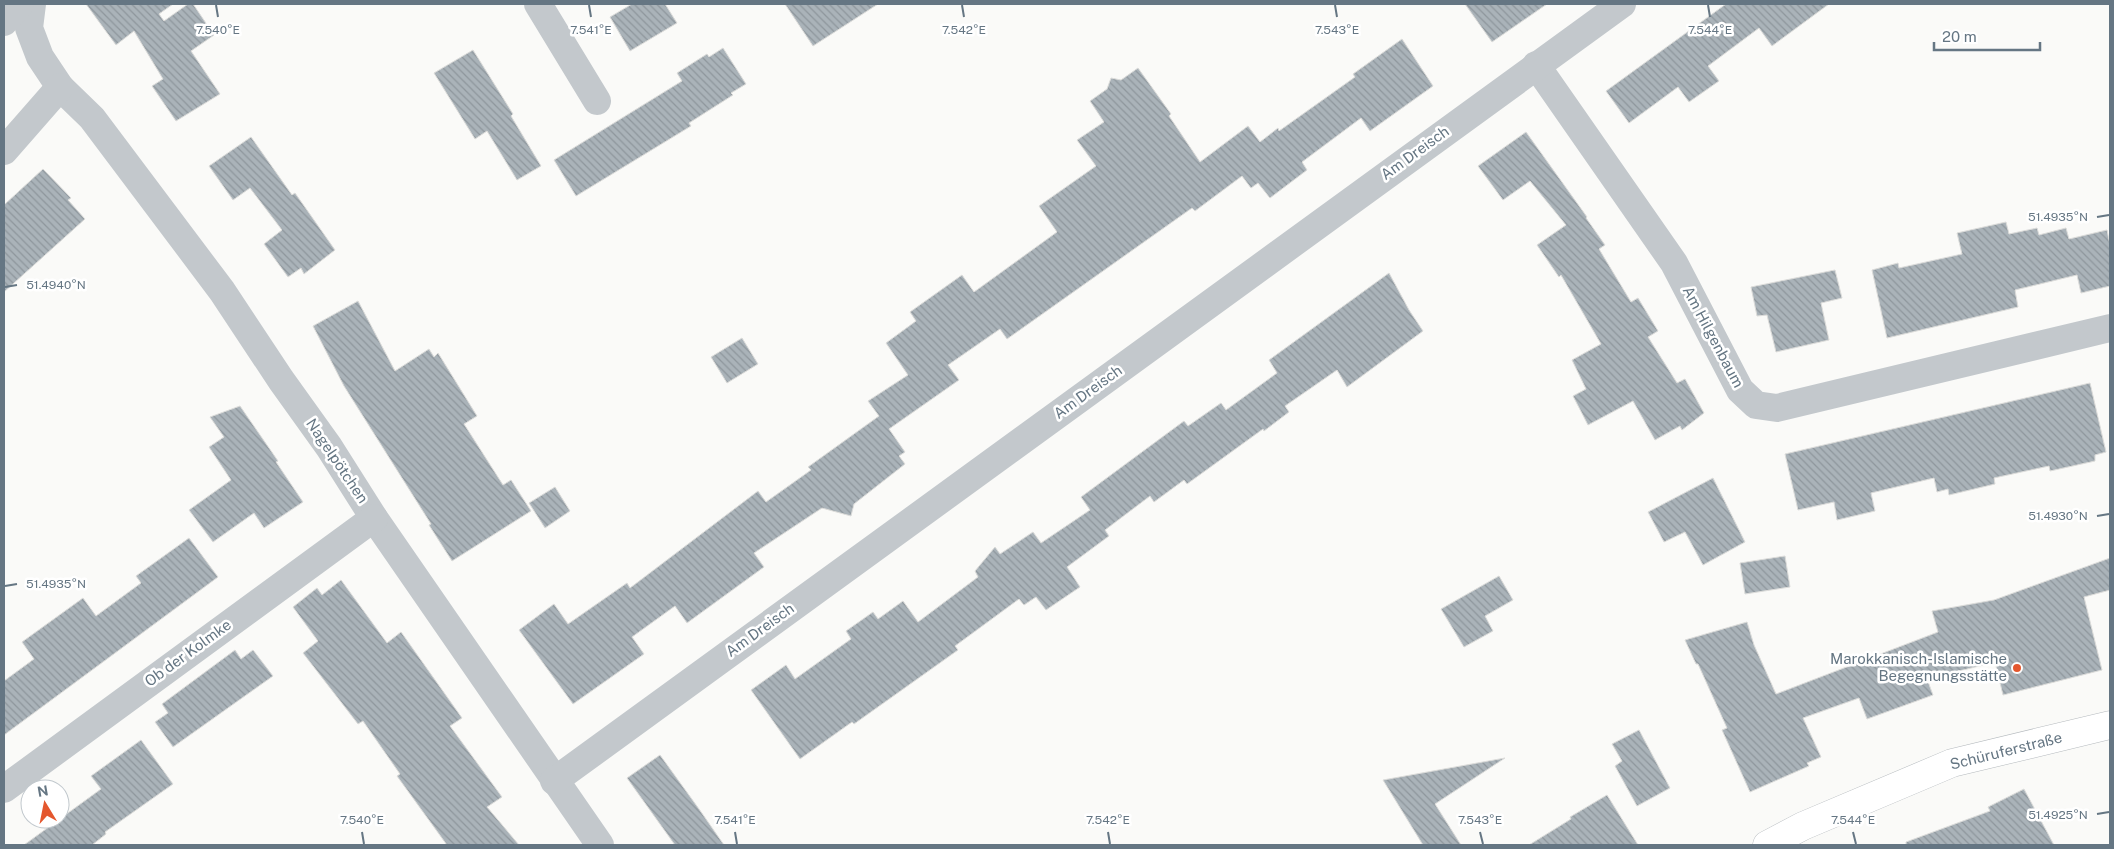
<svg xmlns="http://www.w3.org/2000/svg" width="2114" height="849" viewBox="0 0 2114 849" font-family="'Public Sans',sans-serif">
<style>
.building{fill:url(#building-back-hatch);stroke:#dcdcda}
.lines{fill:none;stroke-linecap:round;stroke-linejoin:round}
.major-casing{stroke:#b5babe;stroke-width:29}
.minor{stroke:#c3c8cc;stroke-width:28}
.major{stroke:#fff;stroke-width:28}
.ticks{fill:none;stroke:#657683;stroke-width:2}
.poi-dot{fill:#e4572e;stroke:#fff;stroke-width:2}
.labels{text-anchor:middle;stroke-width:5;stroke-linejoin:round;paint-order:stroke}
.street-label{font-size:15px;fill:#657683;stroke:#fff}
.poi-label{font-size:15px;fill:#657683;stroke:#fff;text-anchor:end}
.ticks-label{font-size:12px;text-anchor:middle;fill:#657683;stroke:#fff;stroke-width:5;stroke-linejoin:round;paint-order:stroke}
</style>
<defs>
<pattern id="building-back-hatch" width="6" height="6" patternUnits="userSpaceOnUse" patternTransform="scale(1.25)"><rect width="6" height="6" fill="#aab3b9"/><path d="M-1 5l2 2M0 0l6 6M5-1l2 2" fill="none" stroke="#8e969c"/></pattern>
</defs>
<rect width="100%" height="100%" fill="#fafaf8"/>
<!-- building -->
<g class="building">
<polygon points="86,4 173,4 159,14 164,21 188,4 193,4 214,35 191,51 220,94 176,121 152,86 163,79 134,31 116,45"/>
<polygon points="632,4 665,4 677,23 630,51 610,17"/>
<polygon points="785,4 878,4 813,46"/>
<polygon points="1465,4 1547,4 1492,42"/>
<polygon points="1726,4 1829,4 1772,46 1759,28 1708,66 1719,81 1689,102 1678,87 1629,123 1606,91"/>
<polygon points="1402,39 1433,86 1370,131 1361,118 1302,162 1307,170 1270,198 1258,183 1251,188 1242,176 1195,211 1192,208 1007,339 1000,329 948,365 959,380 889,429 905,452 899,456 905,464 854,504 851,516 822,508 754,553 764,567 687,623 675,606 632,637 644,654 573,704 519,630 554,604 568,624 627,583 630,588 758,491 766,502 811,470 808,467 879,416 868,401 908,375 886,343 916,321 910,312 962,275 974,292 1057,232 1039,206 1096,166 1077,140 1104,122 1090,101 1107,89 1111,78 1121,80 1138,68 1171,114 1169,116 1200,162 1248,126 1260,142 1278,128 1279,131 1355,77 1353,74"/>
<polygon points="723,48 746,84 731,93 733,95 689,123 691,126 576,196 554,160 682,81 677,73 707,54 709,57"/>
<polygon points="473,50 513,114 511,116 541,166 517,180 487,131 475,139 434,73"/>
<polygon points="1526,132 1587,217 1586,218 1605,245 1599,249 1631,302 1638,298 1658,331 1648,337 1677,383 1685,379 1704,413 1682,430 1680,426 1655,440 1633,401 1588,425 1573,396 1586,389 1572,360 1601,344 1561,275 1559,277 1537,245 1566,225 1530,181 1503,200 1478,166"/>
<polygon points="251,137 292,195 295,193 335,250 304,274 301,268 288,277 264,244 282,230 250,188 233,200 209,166"/>
<polygon points="43,169 71,198 68,200 85,219 4,292 4,205"/>
<polygon points="2006,222 2009,234 2037,228 2039,235 2066,228 2069,239 2107,230 2110,245 2110,286 2081,293 2077,275 2015,290 2018,307 1887,338 1872,270 1898,263 1899,268 1962,254 1957,233"/>
<polygon points="1835,270 1842,298 1821,303 1829,340 1776,352 1767,315 1757,316 1751,287"/>
<polygon points="1389,273 1409,310 1423,331 1347,387 1337,370 1285,406 1289,412 1264,431 1263,429 1187,484 1184,480 1154,502 1150,496 1105,530 1109,536 1067,567 1080,587 1046,610 1036,597 1024,605 1019,599 955,646 958,650 854,724 852,722 800,759 751,690 786,665 795,679 851,639 846,631 873,612 878,619 903,601 918,622 978,577 975,571 995,547 1000,554 1033,532 1041,543 1090,510 1081,497 1184,421 1188,426 1221,403 1226,410 1277,373 1269,360"/>
<polygon points="358,301 395,371 429,349 434,357 438,353 477,416 464,424 503,485 511,480 531,511 452,561 429,525 431,524 344,386 313,326"/>
<polygon points="742,338 758,364 727,383 711,357"/>
<polygon points="2090,383 2106,452 2095,455 2095,461 2050,471 2049,466 1994,478 1995,484 1949,495 1948,489 1937,492 1934,478 1871,493 1875,511 1837,520 1834,502 1798,510 1785,454"/>
<polygon points="240,406 278,461 276,462 303,502 264,528 254,513 213,542 189,510 231,480 209,447 224,437 210,417"/>
<polygon points="1713,478 1745,542 1703,565 1685,532 1664,542 1648,512"/>
<polygon points="555,487 570,511 545,528 529,503"/>
<polygon points="189,538 218,577 4,735 4,681 34,659 22,642 83,598 96,616 141,583 136,576"/>
<polygon points="1785,556 1790,587 1745,594 1740,563"/>
<polygon points="2110,558 2110,590 2084,597 2102,670 2003,695 1995,662 1927,679 1933,695 1867,719 1859,698 1803,718 1821,757 1807,763 1809,766 1750,792 1722,730 1727,728 1698,664 1696,664 1685,640 1747,622 1754,645 1776,694 1938,632 1932,611 1994,600"/>
<polygon points="1499,576 1513,600 1485,616 1493,631 1464,647 1441,609"/>
<polygon points="341,580 387,643 401,632 462,718 450,726 502,797 487,807 519,845 447,845 397,776 400,774 363,721 358,724 303,653 318,641 293,607 317,588 322,595"/>
<polygon points="235,650 241,659 253,650 273,676 173,747 155,722 168,713 162,704"/>
<polygon points="1639,730 1670,788 1637,806 1615,766 1622,761 1612,744"/>
<polygon points="141,740 173,784 105,832 106,834 92,845 24,845 101,789 91,776"/>
<polygon points="660,755 699,809 724,845 675,845 627,778"/>
<polygon points="1505,758 1435,804 1461,845 1423,845 1383,780"/>
<polygon points="2024,789 2054,845 1906,845 1906,842 1990,811 1988,807"/>
<polygon points="1607,795 1638,845 1529,845 1571,819 1570,817"/>
</g>
<g class="lines">
<defs>
<polyline id="major" points="1767,845 1803,826 1952,763 2110,725"/>
</defs>
<!-- major casing -->
<use href="#major" class="major-casing"/>
<!-- minor -->
<g class="minor">
<polyline points="32,4 29,28 40,57 60,87 92,118 222,291 281,380 329,447 374,518 600,845"/>
<polyline points="538,4 597,101"/>
<polyline points="4,22 20,4"/>
<polyline points="1536,65 1674,263 1740,390 1756,405 1777,408 2110,328"/>
<polyline points="4,151 60,87"/>
<polyline points="554,781 1622,4"/>
<polyline points="4,789 374,518"/>
</g>
<!-- major -->
<use href="#major" class="major"/>
</g>
<!-- ticks -->
<path class="ticks" d="M 216,5 L 218,17M 589,5 L 591,17M 962,5 L 964,17M 1335,5 L 1337,17M 1708,5 L 1710,17M 2097,217 L 2109,215M 5,287 L 17,285M 2097,516 L 2109,514M 5,586 L 17,584M 2097,814 L 2109,812M 362,832 L 364,844M 735,832 L 737,844M 1108,832 L 1110,844M 1480,832 L 1483,844M 1853,832 L 1856,844"/>
<!-- markers -->
<circle class="poi-dot" cx="2017" cy="668" r="5"/>
<g class="labels">
<!-- street labels -->
<g class="street-label">
<text transform="translate(1415 153) rotate(-36)" y="5">Am Dreisch</text>
<text transform="translate(1713 337) rotate(62)" y="5">Am Hilgenbaum</text>
<text transform="translate(1088 392) rotate(-36)" y="5">Am Dreisch</text>
<text transform="translate(337 461) rotate(56)" y="5">Nagelpötchen</text>
<text transform="translate(760 630) rotate(-36)" y="5">Am Dreisch</text>
<text transform="translate(188 653) rotate(-36)" y="5">Ob der Kolmke</text>
<text transform="translate(2006 751) rotate(-14)" y="5">Schüruferstraße</text>
</g>
<!-- poi labels -->
<g class="poi-label">
<text x="2007" y="664">Marokkanisch-Islamische<tspan x="2007" dy="17">Begegnungsstätte</tspan></text>
</g>
</g>
<g class="ticks-label">
<text x="218" y="34">7.540°E</text>
<text x="591" y="34">7.541°E</text>
<text x="964" y="34">7.542°E</text>
<text x="1337" y="34">7.543°E</text>
<text x="1710" y="34">7.544°E</text>
<text x="2058" y="221">51.4935°N</text>
<text x="56" y="289">51.4940°N</text>
<text x="2058" y="520">51.4930°N</text>
<text x="56" y="588">51.4935°N</text>
<text x="2058" y="819">51.4925°N</text>
<text x="362" y="824">7.540°E</text>
<text x="735" y="824">7.541°E</text>
<text x="1108" y="824">7.542°E</text>
<text x="1480" y="824">7.543°E</text>
<text x="1853" y="824">7.544°E</text>
</g>
<!-- border -->
<rect width="2114" height="849" fill="none" stroke="#657683" stroke-width="10"/>
<!-- north arrow -->
<g transform="translate(45 804) rotate(350)"><circle r="24" fill="#ffffff" stroke="#c1c8cd"/>
<path d="M0-4L9 19L0 12L-9 19Z" fill="#e4572e"/>
<text y="-8" font-size="14" font-weight="bold" text-anchor="middle" fill="#657683">N</text>
</g>
<!-- scale -->
<path d="M1934 42v8h106v-8" fill="none" stroke="#657683" stroke-width="2.5"/>
<text x="1942" y="42" font-size="15" fill="#657683" stroke="#ffffff" stroke-width="4" paint-order="stroke">20 m</text>
</svg>
